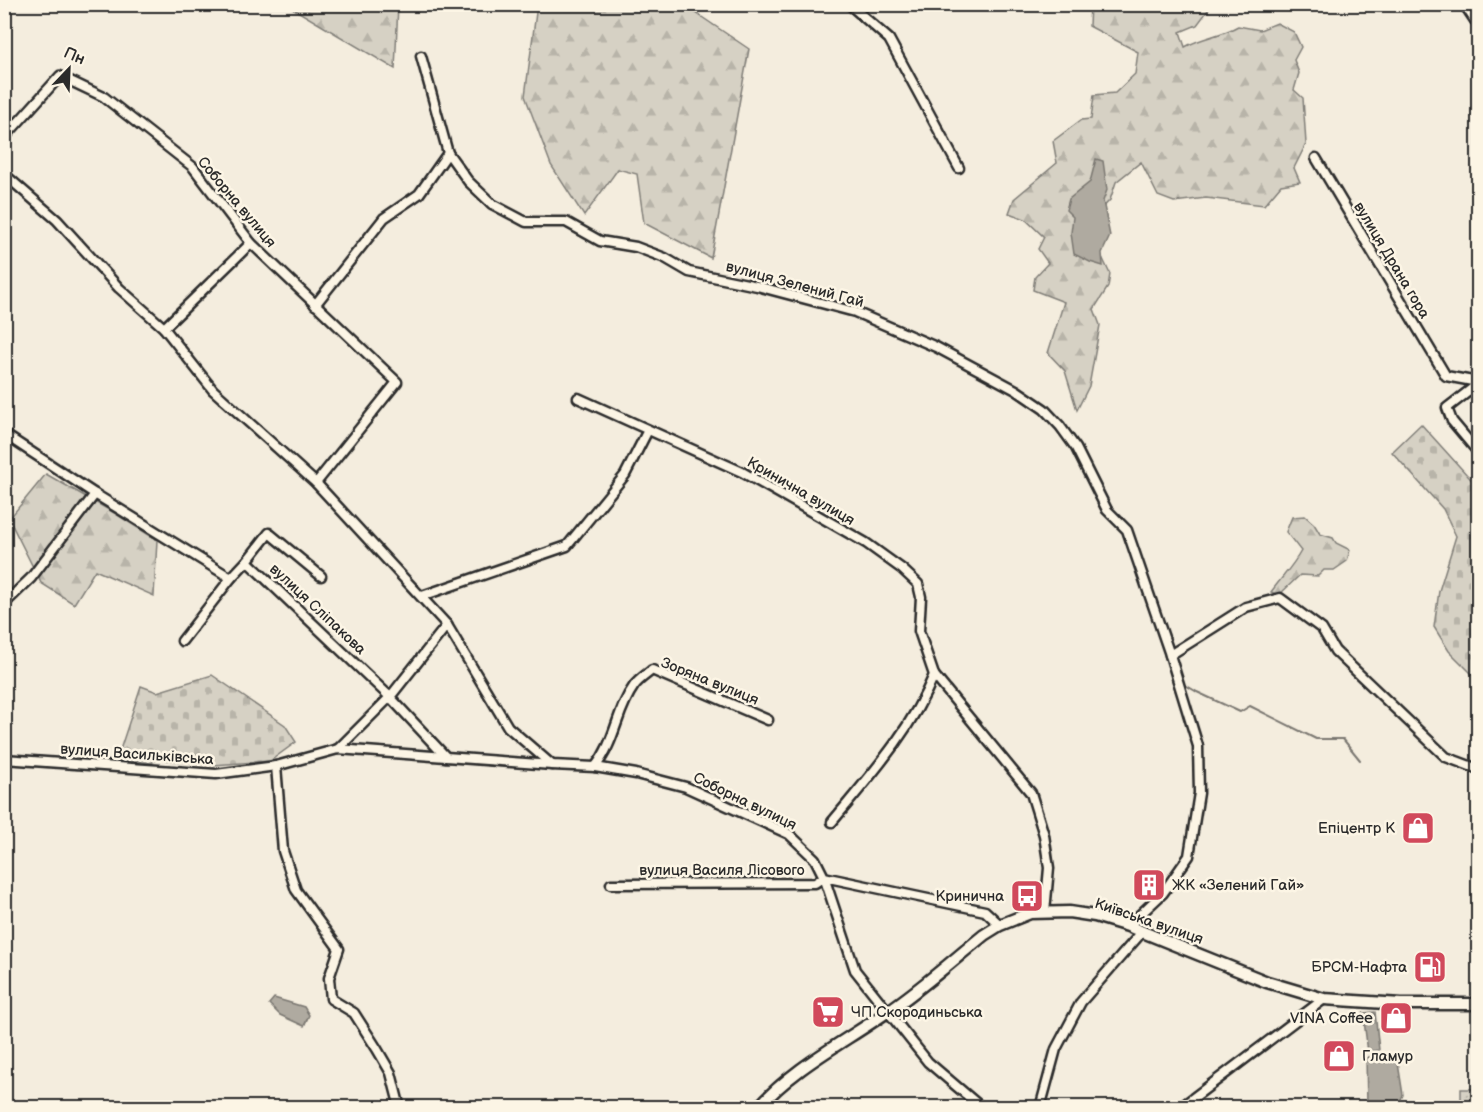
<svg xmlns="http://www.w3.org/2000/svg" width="1483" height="1112" viewBox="0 0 1483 1112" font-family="'Balsamiq Sans',sans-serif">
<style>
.forest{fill:url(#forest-firs);stroke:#807e78;stroke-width:1.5}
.cemetery{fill:url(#cemetery-stones);stroke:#807e78;stroke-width:1.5}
.park{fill:url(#park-dots);stroke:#807e78;stroke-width:1.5}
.water{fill:#afaaa0;stroke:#7a7771;stroke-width:1.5}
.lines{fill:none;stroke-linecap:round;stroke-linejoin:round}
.stream{stroke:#7a7771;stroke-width:2}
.minor-casing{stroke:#2b2b2b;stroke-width:13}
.major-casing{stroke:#2b2b2b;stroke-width:15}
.minor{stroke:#fcf5e5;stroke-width:8}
.major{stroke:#fcf5e5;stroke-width:10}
.labels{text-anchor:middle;stroke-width:5;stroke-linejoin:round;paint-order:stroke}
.street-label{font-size:15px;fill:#2b2b2b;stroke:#fcf5e5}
.poi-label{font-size:15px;fill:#2b2b2b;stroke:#fcf5e5;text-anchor:end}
</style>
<defs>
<pattern id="forest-firs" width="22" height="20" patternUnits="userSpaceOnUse" patternTransform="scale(1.5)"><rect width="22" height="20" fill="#d6d1c4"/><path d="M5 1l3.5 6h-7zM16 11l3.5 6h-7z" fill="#b8b4a9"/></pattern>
<pattern id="cemetery-stones" width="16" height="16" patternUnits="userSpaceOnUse" patternTransform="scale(1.5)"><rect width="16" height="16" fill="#d6d1c4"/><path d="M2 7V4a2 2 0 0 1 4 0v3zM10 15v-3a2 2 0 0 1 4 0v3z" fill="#b8b4a9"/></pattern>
<pattern id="park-dots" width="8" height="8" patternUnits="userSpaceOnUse" patternTransform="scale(1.5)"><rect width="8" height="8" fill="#d6d1c4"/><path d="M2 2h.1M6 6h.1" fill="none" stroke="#b8b4a9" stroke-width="1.8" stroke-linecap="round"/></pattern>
</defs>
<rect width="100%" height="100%" fill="#f4edde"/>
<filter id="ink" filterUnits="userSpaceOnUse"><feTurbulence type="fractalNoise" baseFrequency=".0167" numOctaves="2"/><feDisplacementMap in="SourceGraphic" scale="12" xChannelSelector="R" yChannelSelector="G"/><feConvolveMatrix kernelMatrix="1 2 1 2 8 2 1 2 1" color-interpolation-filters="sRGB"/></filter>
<g filter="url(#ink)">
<!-- forest -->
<g class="forest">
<polygon points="287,5 398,5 395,69"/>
<polygon points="537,5 684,5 749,49 711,258 644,223 637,174 618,169 584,216 551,165 525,96"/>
<path d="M 1090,5 L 1212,5 L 1197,25 L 1180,32 L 1185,47 C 1202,37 1221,36 1238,26 L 1260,30 L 1277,23 L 1294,32 L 1301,47 L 1294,60 L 1299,73 L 1294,90 L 1303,98 L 1306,144 L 1294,168 L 1300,182 L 1281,185 L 1264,205 L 1206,198 L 1174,202 L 1158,196 L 1141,162 L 1116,182 L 1110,200 L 1092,219 L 1095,242 L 1110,274 L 1108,287 L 1094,309 L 1100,325 L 1089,386 L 1077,410 L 1065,371 L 1048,353 L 1064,302 L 1033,290 L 1035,277 L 1048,263 L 1038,249 L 1044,237 L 1025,219 L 1009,213 L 1014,199 L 1057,163 L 1053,141 L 1081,120 L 1091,119 L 1094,95 L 1115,93 L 1135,74 L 1138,52 L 1089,26 Z"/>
<polygon points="46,474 116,514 157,540 154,596 95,570 74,604 41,583 9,519"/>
<path d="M 1305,516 L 1314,524 L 1320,534 L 1333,538 L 1336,543 L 1350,550 L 1347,561 L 1334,570 L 1324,570 L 1318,576 L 1300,575 L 1279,595 L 1271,592 C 1281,578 1293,566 1301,551 L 1286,532 L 1292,517 Z"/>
</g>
<!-- cemetery -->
<g class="cemetery">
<polygon points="1421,424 1478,487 1478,680 1449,651 1434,627 1439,591 1456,536 1443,509 1392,452"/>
<polygon points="212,675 285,725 296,742 270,761 213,765 158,759 151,763 117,759 141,686 157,692"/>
</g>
<!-- park -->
<rect class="park" x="1461" y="1089" width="17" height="18"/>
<!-- water -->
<g class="water">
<polygon points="1096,159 1103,161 1107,190 1103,201 1110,236 1102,253 1103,266 1090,262 1074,254 1071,233 1073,217 1066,210 1069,199 1090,182"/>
<polygon points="274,998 304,1007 309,1015 304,1026 280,1015 269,1004"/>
<polygon points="1375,1012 1379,1050 1368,1052 1363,1013"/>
<polygon points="1377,1054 1386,1059 1397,1057 1403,1095 1399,1103 1367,1104 1366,1058"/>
</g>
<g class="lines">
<!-- stream -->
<polyline class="stream" points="1187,686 1197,692 1240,712 1250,706 1316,739 1343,739 1360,760"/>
<defs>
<g id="minor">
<polyline points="849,4 889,39 959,168"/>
<polyline points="1464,4 1478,25"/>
<polyline points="421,56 448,153 468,181 492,204 526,222 566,222 600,241 636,247 665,258 689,272 757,286 855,312 936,347 1016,390 1044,409 1060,426 1076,448 1107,510 1127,530 1170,655 1198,746 1199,793 1189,856 1163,893 1128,926"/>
<polyline points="4,138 60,76 104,97 193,167 251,243 397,382 316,483"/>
<polyline points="1316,158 1446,376 1478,382"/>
<polyline points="4,174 57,220 119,288 164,328 213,390 316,483 447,625 390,697 446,757 552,765"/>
<polyline points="315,305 384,218 419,194 448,153"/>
<polyline points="164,328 251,243"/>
<polyline points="1478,384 1447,408 1452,421 1478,452"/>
<polyline points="578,398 742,472 866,543 902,569 918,584 921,597 919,631 934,675 1031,793 1044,835 1049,868 1045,912"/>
<polyline points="4,434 95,494 31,578 4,604"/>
<polyline points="95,494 231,578"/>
<polyline points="247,561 269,533 321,576"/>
<polyline points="422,596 567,546 625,475 648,430"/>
<path d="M 447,625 L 508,727 L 552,765 L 595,767 C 616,741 616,711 634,686 C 638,680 646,675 652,670 L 768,720"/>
<polyline points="182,641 231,578 247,561 390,697 338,749"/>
<polyline points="1170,655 1246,607 1280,598 1322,629 1335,651 1446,757 1478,769"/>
<polyline points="4,759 216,774 276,766 338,749 446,757"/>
<polyline points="276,766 283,851 296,890 339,949 329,978 331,999 354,1013 377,1049 391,1073 400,1108"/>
<polyline points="595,767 636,774 686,787 789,834 815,859 824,877 985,911 1000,925"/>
<path d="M 832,822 C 870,776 911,731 934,675"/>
<polyline points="611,884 815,883 824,877 855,970 928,1062 982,1108"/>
<polyline points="1040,1108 1056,1049 1081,1002 1142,932"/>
<polyline points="1180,1108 1324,999"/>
</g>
<path id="major" d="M 758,1108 C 794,1067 843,1043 887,1012 C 921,989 952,961 984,935 L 1000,925 L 1030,913 L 1069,912 L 1095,916 L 1128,926 L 1267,982 L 1324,999 L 1401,1004 L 1478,1004"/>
</defs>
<!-- minor casing -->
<use href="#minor" class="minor-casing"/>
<!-- major casing -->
<use href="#major" class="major-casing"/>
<!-- minor -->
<use href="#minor" class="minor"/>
<!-- major -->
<use href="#major" class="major"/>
</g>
</g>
<!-- icons -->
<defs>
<symbol id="shop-square" viewBox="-11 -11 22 22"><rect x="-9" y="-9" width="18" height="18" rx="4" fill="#d1495b" stroke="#fcf5e5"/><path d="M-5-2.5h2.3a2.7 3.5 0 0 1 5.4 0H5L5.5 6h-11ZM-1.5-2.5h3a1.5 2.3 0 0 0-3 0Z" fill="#fff"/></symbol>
<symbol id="building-square" viewBox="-11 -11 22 22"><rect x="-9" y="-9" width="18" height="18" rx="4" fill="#d1495b" stroke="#fcf5e5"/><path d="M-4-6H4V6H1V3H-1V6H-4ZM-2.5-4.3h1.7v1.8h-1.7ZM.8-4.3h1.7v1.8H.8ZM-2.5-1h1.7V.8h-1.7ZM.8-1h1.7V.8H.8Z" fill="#fff"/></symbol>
<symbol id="bus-square" viewBox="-11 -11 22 22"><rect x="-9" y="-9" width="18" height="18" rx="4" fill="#d1495b" stroke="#fcf5e5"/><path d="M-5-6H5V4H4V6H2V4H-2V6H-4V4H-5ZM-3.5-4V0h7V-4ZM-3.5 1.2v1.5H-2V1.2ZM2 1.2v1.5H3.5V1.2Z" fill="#fff"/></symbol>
<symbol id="fuel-square" viewBox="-11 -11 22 22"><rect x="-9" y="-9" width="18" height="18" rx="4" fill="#d1495b" stroke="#fcf5e5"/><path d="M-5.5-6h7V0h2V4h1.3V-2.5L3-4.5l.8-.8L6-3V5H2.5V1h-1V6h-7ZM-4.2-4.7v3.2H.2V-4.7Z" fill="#fff"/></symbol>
<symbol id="supermarket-square" viewBox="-11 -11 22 22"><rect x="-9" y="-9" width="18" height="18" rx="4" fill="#d1495b" stroke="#fcf5e5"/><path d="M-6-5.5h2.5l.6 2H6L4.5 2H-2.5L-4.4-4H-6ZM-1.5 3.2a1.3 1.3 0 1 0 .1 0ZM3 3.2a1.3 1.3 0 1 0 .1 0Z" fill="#fff"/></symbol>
</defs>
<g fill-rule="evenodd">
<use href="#shop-square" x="1399" y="809" width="38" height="38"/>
<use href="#building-square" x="1130" y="866" width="38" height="38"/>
<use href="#bus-square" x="1008" y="877" width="38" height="38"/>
<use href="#fuel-square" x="1411" y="948" width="38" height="38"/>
<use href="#supermarket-square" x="809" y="993" width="38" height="38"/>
<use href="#shop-square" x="1377" y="999" width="38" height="38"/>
<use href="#shop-square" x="1320" y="1037" width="38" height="38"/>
</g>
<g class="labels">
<!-- street labels -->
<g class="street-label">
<text transform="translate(237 202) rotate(50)" y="5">Соборна вулиця</text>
<text transform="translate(1392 260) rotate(59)" y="5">вулиця Драна гора</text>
<text transform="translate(795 284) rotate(15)" y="5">вулиця Зелений Гай</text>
<text transform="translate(801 491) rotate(30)" y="5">Кринична вулиця</text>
<text transform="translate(318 609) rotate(43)" y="5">вулиця Сліпакова</text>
<text transform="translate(710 681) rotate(22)" y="5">Зоряна вулиця</text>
<text transform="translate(137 754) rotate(4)" y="5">вулиця Васильківська</text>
<text transform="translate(745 801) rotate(26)" y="5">Соборна вулиця</text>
<text x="722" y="875">вулиця Василя Лісового</text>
<text transform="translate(1149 921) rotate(19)" y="5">Київська вулиця</text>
</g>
<!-- poi labels -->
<g class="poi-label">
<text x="1395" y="833">Епіцентр К</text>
<text x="1172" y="890" text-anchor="start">ЖК «Зелений Гай»</text>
<text x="1004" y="901">Кринична</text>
<text x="1407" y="972">БРСМ-Нафта</text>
<text x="851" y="1017" text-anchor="start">ЧП Скородиньська</text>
<text x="1373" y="1023">VINA Coffee</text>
<text x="1362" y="1061" text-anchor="start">Гламур</text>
</g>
</g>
<!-- margin -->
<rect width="1483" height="1112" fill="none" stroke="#fcf5e5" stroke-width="24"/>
<rect x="12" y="12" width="1459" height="1088" fill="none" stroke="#2b2b2b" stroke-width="2" filter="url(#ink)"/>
<!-- north arrow -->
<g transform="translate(69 69) rotate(23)" stroke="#fcf5e5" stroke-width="4.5" paint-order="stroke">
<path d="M0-4.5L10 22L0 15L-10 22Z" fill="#2b2b2b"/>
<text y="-9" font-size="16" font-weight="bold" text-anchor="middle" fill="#2b2b2b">Пн</text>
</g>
</svg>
